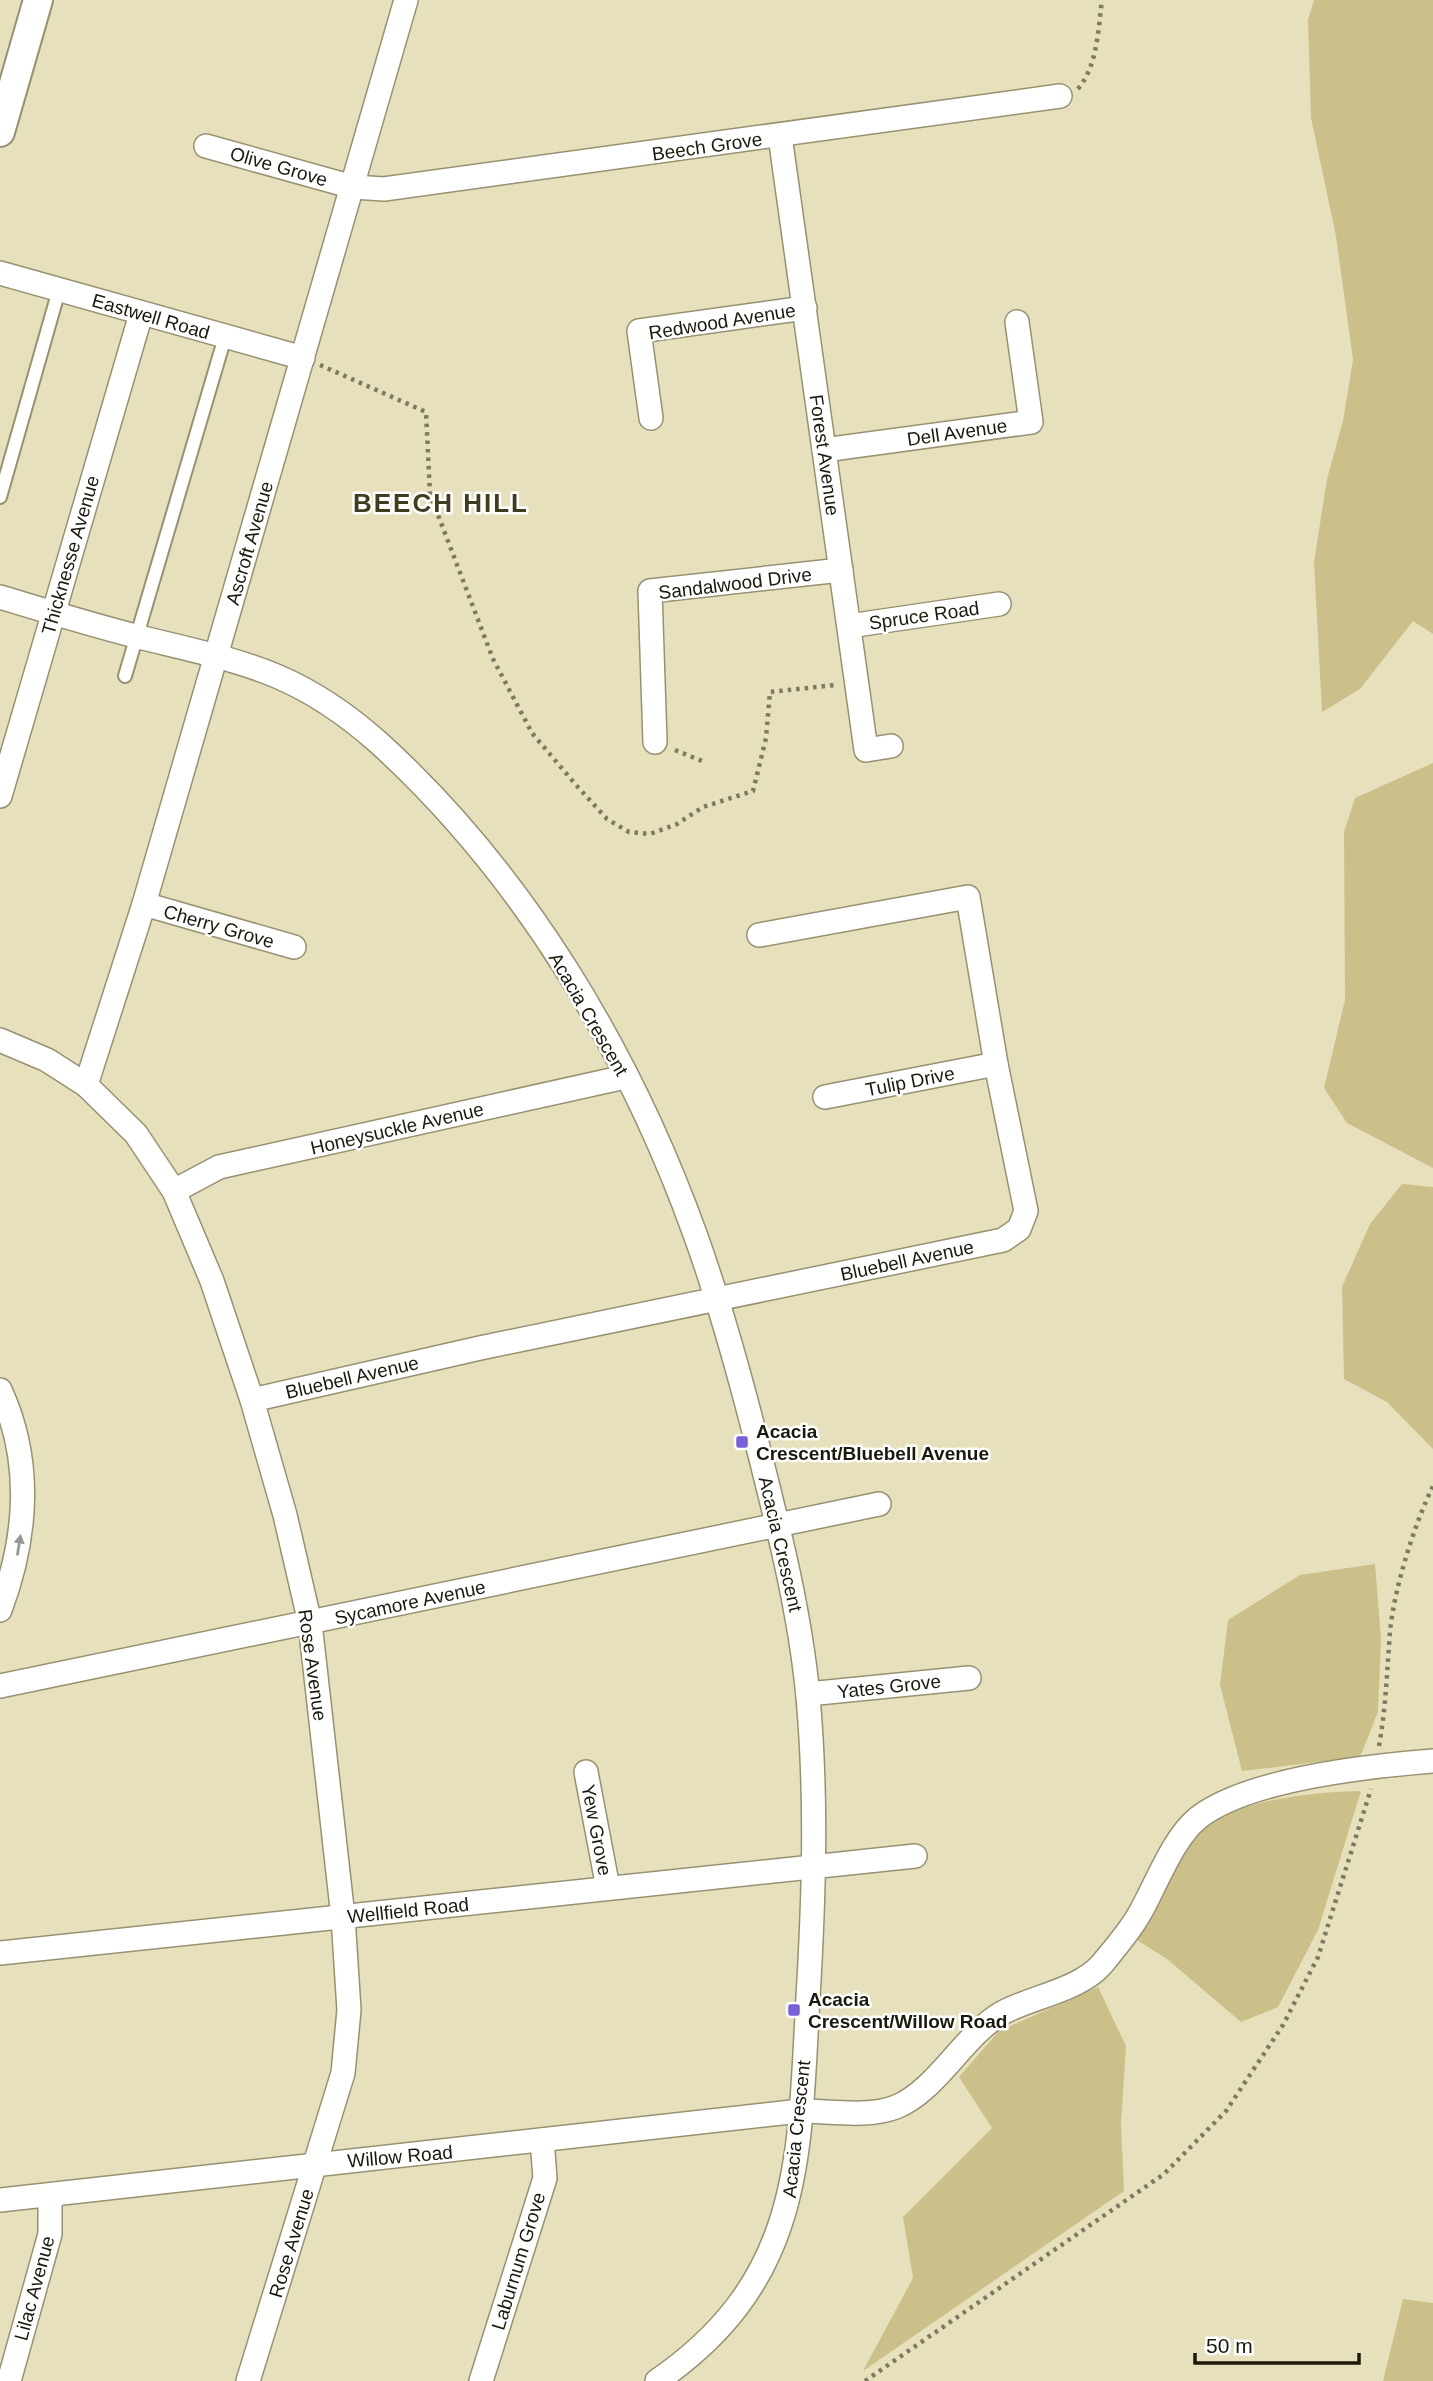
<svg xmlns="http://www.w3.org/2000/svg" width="1433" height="2381" viewBox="0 0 1433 2381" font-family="Helvetica,sans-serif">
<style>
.green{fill:#cbc089}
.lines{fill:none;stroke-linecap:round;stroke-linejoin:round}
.service-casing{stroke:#989171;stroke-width:16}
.minor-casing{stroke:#989171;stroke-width:26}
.tertiary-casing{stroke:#989171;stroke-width:32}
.path{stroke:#7e7a62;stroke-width:4.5;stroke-dasharray:3.5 5;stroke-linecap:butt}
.service{stroke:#fff;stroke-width:12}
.minor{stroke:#fff;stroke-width:23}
.tertiary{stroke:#fff;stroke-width:28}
.oneway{fill:#989892}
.poi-dot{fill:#7a5fda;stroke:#fff;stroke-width:2.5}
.labels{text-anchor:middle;stroke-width:5;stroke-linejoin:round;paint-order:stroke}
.street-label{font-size:19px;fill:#1b190c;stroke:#fff}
.poi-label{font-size:19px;font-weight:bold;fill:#1b190c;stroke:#fff;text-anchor:start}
.district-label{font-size:26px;font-weight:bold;letter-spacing:2px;fill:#423c1f;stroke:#fff}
</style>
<rect width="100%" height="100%" fill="#e7e0bd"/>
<!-- green -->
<g class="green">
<polygon points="1314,0 1433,0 1433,634 1413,621 1360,689 1322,712 1314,562 1327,479 1343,421 1353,360 1336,236 1311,118 1308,20"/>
<polygon points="1433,763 1433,1168 1347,1123 1324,1088 1345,1000 1344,832 1355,798"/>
<polygon points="1402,1184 1433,1187 1433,1449 1387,1402 1344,1379 1342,1287 1370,1224"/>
<polygon points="1375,1564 1381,1639 1378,1712 1360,1757 1242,1771 1220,1685 1228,1620 1300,1575"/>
<path d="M 1361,1791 L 1318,1930 L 1278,2007 L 1241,2022 L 1167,1959 L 1132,1937 C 1150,1905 1183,1842 1214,1822 C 1250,1798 1318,1792 1361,1791 Z"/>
<polygon points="1098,1987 1126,2046 1121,2124 1124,2191 863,2371 913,2278 903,2217 992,2128 959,2077 999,2031"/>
<polygon points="1403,2299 1433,2303 1433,2381 1383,2381"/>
</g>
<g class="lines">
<defs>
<g id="service">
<polyline points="0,497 59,290"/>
<polyline points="125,676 225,337"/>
</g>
<g id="minor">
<polyline points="780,136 866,750 891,746"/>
<polyline points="206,146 353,187 384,189 1060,96"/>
<polyline points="0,273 303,358"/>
<polyline points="651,418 639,331 805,308"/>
<polyline points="824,450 1031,422 1017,322"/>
<path d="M 0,597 C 46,611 92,625 139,637 C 241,662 297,670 379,743 C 523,874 629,1051 695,1234 C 720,1303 740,1376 758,1447 C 779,1530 800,1612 808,1697 C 817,1798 814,1897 808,1997 C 799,2157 804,2280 657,2381"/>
<polyline points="849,626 999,604"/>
<polyline points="655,742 650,591 841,570"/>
<polyline points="0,796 141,314"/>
<polyline points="144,904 294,947"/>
<polyline points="0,1040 47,1060 86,1085 136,1134 174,1191 212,1281 252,1400 285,1515 310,1623 343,1917 349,2010 343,2073 248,2381"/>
<polyline points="86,1085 144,904 406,0"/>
<polyline points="825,1097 996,1064"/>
<polyline points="174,1191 219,1167 625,1077"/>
<path d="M 0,1390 C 33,1461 27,1538 0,1610"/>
<polyline points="252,1400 480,1348 1003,1240 1019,1229 1026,1211 996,1064 968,897 759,935"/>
<polyline points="0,1686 879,1504"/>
<polyline points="808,1694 969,1678"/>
<polyline points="586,1772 608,1888"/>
<polyline points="0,1953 915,1856"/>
<path d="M 0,2200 L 800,2111 C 829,2111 868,2118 896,2107 C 936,2091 963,2036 1002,2013 C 1031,1997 1080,1990 1102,1964 C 1115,1948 1130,1931 1140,1913 C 1156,1885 1173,1838 1198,1818 C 1248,1779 1370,1766 1433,1761"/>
<polyline points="9,2381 50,2234 50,2195"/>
<polyline points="481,2381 545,2178 542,2140"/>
</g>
<polyline id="tertiary" points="0,132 38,0"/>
</defs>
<!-- service casing -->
<use href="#service" class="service-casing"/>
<!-- minor casing -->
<use href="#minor" class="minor-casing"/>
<!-- tertiary casing -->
<use href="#tertiary" class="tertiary-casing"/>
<!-- path -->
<g class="path">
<path d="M 1078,89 C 1098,64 1098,30 1102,0"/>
<polyline points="320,365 426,412 430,494 493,659 532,733 576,785 607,819 629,832 650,834 677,824 703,807 753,791 766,738 770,692 835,685"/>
<polyline points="675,750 702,761"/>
<path d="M 1379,1746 C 1386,1707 1387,1671 1390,1632 C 1394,1589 1414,1525 1433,1486"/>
<polyline points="865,2381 1164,2174 1226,2111 1283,2025 1318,1957 1371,1789"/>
</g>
<!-- service -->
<use href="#service" class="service"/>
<!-- minor -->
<use href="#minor" class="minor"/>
<!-- tertiary -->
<use href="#tertiary" class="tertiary"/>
</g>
<!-- one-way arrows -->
<defs><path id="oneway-solid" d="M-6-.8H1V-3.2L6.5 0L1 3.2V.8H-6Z" transform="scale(1.75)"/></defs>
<use class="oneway" href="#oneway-solid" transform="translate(19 1545) rotate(-81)"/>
<!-- markers -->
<g class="poi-dot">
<rect x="735" y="1435" width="14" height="14" rx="3.5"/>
<rect x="787" y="2003" width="14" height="14" rx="3.5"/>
</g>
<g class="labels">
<!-- street labels -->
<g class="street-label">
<text transform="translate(707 146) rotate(-8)" y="7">Beech Grove</text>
<text transform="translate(279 166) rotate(16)" y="7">Olive Grove</text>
<text transform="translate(151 316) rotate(16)" y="7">Eastwell Road</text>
<text transform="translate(722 321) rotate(-9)" y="7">Redwood Avenue</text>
<text transform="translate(957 432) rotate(-8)" y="7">Dell Avenue</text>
<text transform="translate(825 455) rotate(82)" y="7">Forest Avenue</text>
<text transform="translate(249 543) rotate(-74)" y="7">Ascroft Avenue</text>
<text transform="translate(70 555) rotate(-74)" y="7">Thicknesse Avenue</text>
<text transform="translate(735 583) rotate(-7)" y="7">Sandalwood Drive</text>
<text transform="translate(924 615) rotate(-8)" y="7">Spruce Road</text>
<text transform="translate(219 926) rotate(16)" y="7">Cherry Grove</text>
<text transform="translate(589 1014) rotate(60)" y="7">Acacia Crescent</text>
<text transform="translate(910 1081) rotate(-11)" y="7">Tulip Drive</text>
<text transform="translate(397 1128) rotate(-13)" y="7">Honeysuckle Avenue</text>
<text transform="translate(907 1260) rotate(-12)" y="7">Bluebell Avenue</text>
<text transform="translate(352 1377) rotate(-13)" y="7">Bluebell Avenue</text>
<text transform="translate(781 1544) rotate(77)" y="7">Acacia Crescent</text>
<text transform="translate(410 1602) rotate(-12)" y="7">Sycamore Avenue</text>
<text transform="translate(313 1665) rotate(82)" y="7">Rose Avenue</text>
<text transform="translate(889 1686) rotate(-6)" y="7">Yates Grove</text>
<text transform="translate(597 1830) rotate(79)" y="7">Yew Grove</text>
<text transform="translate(408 1910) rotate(-6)" y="7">Wellfield Road</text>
<text transform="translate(796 2129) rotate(-84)" y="7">Acacia Crescent</text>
<text transform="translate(400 2156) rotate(-5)" y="7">Willow Road</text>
<text transform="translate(291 2243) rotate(-73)" y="7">Rose Avenue</text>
<text transform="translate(518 2261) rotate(-73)" y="7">Laburnum Grove</text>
<text transform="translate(34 2288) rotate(-75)" y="7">Lilac Avenue</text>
</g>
<!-- poi labels -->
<g class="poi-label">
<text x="756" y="1438">Acacia<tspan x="756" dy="22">Crescent/Bluebell Avenue</tspan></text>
<text x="808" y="2006">Acacia<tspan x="808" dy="22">Crescent/Willow Road</tspan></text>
</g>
<!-- district labels -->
<g class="district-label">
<text x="441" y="512">BEECH HILL</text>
</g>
</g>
<!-- scale -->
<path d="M1195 2353v10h164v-10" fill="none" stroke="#1b190c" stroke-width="3.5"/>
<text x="1206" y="2353" font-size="21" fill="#1b190c" stroke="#ffffff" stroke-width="5" paint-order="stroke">50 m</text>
</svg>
